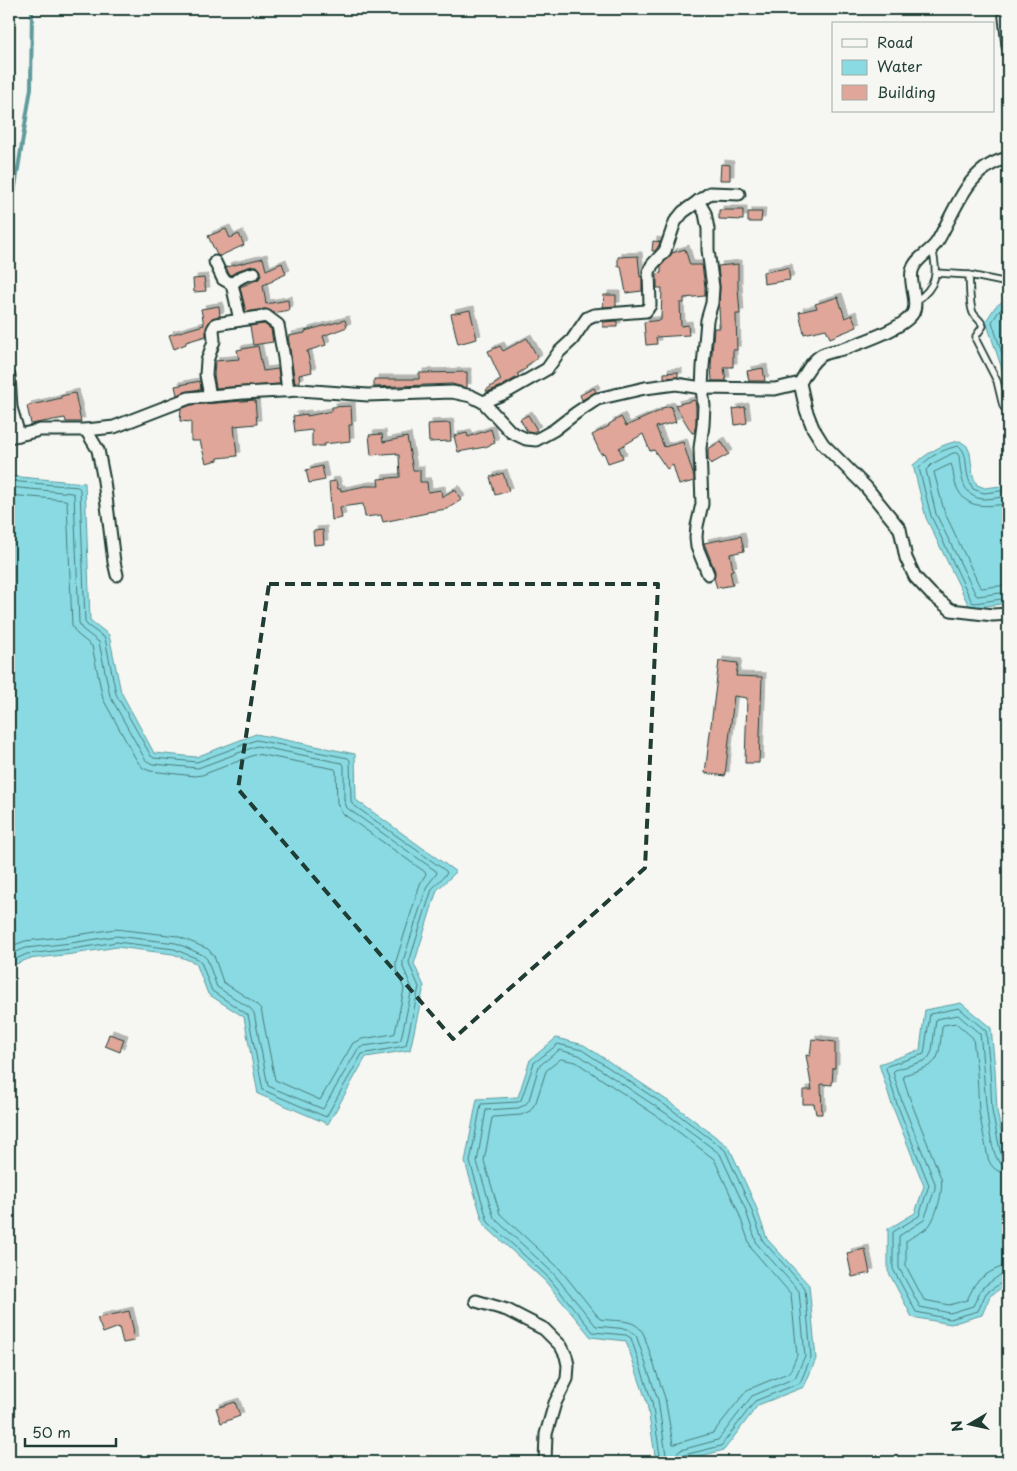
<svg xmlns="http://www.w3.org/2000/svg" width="1017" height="1471" viewBox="0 0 1017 1471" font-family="'Playpen Sans',sans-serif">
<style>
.water{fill:#89dae2;stroke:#5f9b9c}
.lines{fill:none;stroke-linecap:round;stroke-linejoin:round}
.shore{stroke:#497c7a;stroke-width:1}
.stream{stroke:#5f9b9c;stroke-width:4}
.building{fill:#dfa699;stroke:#1f3d34;filter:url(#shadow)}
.service-casing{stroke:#1f3d34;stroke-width:9}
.minor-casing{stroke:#1f3d34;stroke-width:15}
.service{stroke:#f6f6f2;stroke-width:5.5}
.minor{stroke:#f6f6f2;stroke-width:11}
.marked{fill:none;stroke:#1f3d34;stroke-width:4;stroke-dasharray:10 6;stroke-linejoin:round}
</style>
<defs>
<filter id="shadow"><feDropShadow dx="4" dy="-4" stdDeviation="0" flood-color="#0004"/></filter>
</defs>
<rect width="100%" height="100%" fill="#f6f6f2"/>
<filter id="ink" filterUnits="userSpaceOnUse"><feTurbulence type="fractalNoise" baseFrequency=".02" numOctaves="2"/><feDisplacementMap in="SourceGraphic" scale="10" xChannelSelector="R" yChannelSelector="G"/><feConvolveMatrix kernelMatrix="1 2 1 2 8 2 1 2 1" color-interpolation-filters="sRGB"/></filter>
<g filter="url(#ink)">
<!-- water -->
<g class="water">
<path d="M 1003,301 L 1008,305 L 1008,404 C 1000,391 1005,381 1001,366 C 996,351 991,336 986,321 L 995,307 Z"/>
<path d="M 960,441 L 967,446 L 970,453 L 973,476 L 977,485 L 985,488 L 1008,485 L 1008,603 L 970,608 L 926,518 L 913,465 C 927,454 942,443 960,441 Z"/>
<polygon points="9,476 85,483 90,620 109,635 121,692 154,753 196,757 256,734 355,754 356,800 456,872 437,890 414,964 424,986 410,1050 366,1057 328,1124 258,1094 244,1017 208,994 196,963 173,954 117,947 73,954 28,959 9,967"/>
<polygon points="961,1003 991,1028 995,1069 997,1111 1008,1166 1008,1283 990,1296 982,1315 951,1324 912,1317 888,1271 888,1229 915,1213 924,1186 892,1105 879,1064 920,1050 925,1010"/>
<polygon points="556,1038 584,1045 674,1105 729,1147 755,1204 767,1239 809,1285 816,1359 804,1387 758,1405 724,1450 677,1462 656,1462 647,1403 626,1341 591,1337 545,1281 484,1225 465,1162 477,1099 518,1097 530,1060"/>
</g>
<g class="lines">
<!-- shore -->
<g class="shore">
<polyline points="1008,308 1003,308 999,311 992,322 1006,366 1008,380"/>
<polyline points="9,481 78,487 80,489 85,622 87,625 105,638 116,694 151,756 154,758 197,762 256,740 348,758 350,760 351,800 352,804 446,871 447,873 432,889 409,962 410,966 419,987 406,1045 404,1046 362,1054 326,1117 263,1090 248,1015 212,991 201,962 198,959 174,949 117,942 72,949 27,954 9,962"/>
<polyline points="9,487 72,493 74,494 79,623 82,629 99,642 110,696 146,761 153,764 198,768 257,746 342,763 344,765 344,800 347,808 436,871 437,873 427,886 403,961 403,967 412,988 401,1039 399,1041 364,1046 358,1049 323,1109 268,1086 254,1013 250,1008 217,987 207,959 203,955 176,943 116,936 71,943 26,948 9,955"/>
<path d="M 1008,490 L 984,493 L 973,489 C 971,485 969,481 968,477 C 965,467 968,453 959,446 C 945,448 928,457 919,468 L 931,516 L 972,602 L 975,603 L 1008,598"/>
<polyline points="9,495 65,500 67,501 72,626 77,634 92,646 103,699 137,761 143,768 150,771 195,776 202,775 257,754 335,769 336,771 337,803 342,813 425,872 426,874 420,884 396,961 396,969 404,989 395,1033 393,1034 362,1039 353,1043 320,1100 275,1080 261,1009 254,1002 223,982 214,956 208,949 177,936 115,929 70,936 25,941 9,947"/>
<path d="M 1008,496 C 1001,497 992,499 984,499 C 961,498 961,473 959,456 L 957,453 L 953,453 L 932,464 L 926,470 L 936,514 L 976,595 L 978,596 L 1008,592"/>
<path d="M 1008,504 C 984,506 965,511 955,483 C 953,477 954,470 951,464 L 934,472 L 944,511 L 980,587 L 982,588 L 1008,585"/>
<path d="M 561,1059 L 576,1062 L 663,1120 L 714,1159 L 738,1211 L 751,1248 L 791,1294 L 797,1355 L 790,1372 L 747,1390 L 713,1433 L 675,1444 L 673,1444 L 665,1398 L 644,1335 C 636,1317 616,1322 600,1319 L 559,1268 L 500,1214 L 484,1161 L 492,1118 L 494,1117 L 521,1115 L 530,1111 L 536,1102 L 546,1071 Z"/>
<polyline points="1008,1159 1004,1158 1001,1155 992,1111 990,1070 986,1031 959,1008 930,1014 924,1054 887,1066 886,1068 897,1104 929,1185 919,1216 893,1232 893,1269 916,1312 950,1319 978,1311 986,1293 1004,1281 1008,1280"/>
<path d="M 1008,1165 L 1000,1163 C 985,1148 984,1059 980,1034 L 958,1015 L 936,1019 L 932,1051 L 929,1057 L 924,1061 L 895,1070 L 893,1072 L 902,1102 L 935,1183 L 935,1189 L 924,1220 L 899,1236 L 899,1268 L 920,1307 L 950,1313 L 973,1306 L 982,1288 L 1000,1275 L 1008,1273"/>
<path d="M 1008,1173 C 998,1173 991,1168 988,1158 L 979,1112 L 977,1071 L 973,1038 L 956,1023 L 943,1025 L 942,1027 C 938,1064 941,1063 904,1075 L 903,1077 L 910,1099 L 941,1178 C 944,1189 936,1220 927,1228 C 921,1233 913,1236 906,1241 L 906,1266 L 924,1300 L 949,1305 L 967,1300 C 970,1295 972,1289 975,1284 C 982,1276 998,1266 1008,1266"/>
<polyline points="661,1462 652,1402 631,1338 626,1335 593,1332 549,1278 488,1222 470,1162 481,1104 518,1102 521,1100 534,1063 558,1044 582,1050 671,1109 725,1150 750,1206 763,1241 805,1288 811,1357 800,1383 755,1401 721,1446 684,1455 681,1458 680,1462"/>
<polyline points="667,1462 658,1400 636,1335 628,1329 596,1326 553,1273 494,1218 477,1162 486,1110 518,1108 525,1105 529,1100 539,1066 559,1050 579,1055 667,1114 720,1154 745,1208 757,1244 799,1291 805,1356 795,1378 752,1396 718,1440 681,1450 675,1455 674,1462"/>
</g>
<!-- stream -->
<polyline class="stream" points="9,224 31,88 32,9"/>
</g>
<!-- building -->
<g class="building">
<polygon points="721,164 730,165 730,180 720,180"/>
<polygon points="719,210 743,210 743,220 719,219"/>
<polygon points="748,212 762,212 761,222 748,222"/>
<polygon points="226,229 230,238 239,234 244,245 220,256 217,255 208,236"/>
<polygon points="653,241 660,242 658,247 655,251 652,251"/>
<polygon points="685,249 690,265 702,265 705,287 705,296 684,298 684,303 680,303 681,326 688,325 689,335 656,337 657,344 646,345 644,322 661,320 662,288 657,288 657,274 661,273 661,266 672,253"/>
<polygon points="638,256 640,277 642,276 642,291 626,293 621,266 618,266 618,257"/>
<polygon points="263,258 266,270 282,263 286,274 273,280 273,281 263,285 266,304 288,300 289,310 274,313 265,309 246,312 240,287 259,279 261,275 261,271 257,266 252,266 239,270 231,275 229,274 226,267"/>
<polygon points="738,264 738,288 740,314 736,314 737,350 733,350 733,367 724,367 726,381 712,381 711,366 714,328 720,328 719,307 720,287 718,266"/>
<polygon points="788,268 790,280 764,284 763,272"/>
<polygon points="204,278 206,291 194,292 193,279"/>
<polygon points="604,295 616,295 616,306 603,307"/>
<polygon points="838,297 845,318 852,315 857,327 830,338 826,329 804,334 799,312 817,308 815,304"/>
<polygon points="219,306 220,316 212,318 210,320 206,329 206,336 186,342 186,344 174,349 169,335 204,325 201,309"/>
<polygon points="470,310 477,339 458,344 451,314"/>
<polygon points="345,320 347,327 323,336 326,345 307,351 312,372 299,375 300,382 295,383 288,336 305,333 305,331"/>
<polygon points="617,321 617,327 603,327 603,322"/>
<polygon points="264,324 271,329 273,342 253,345 250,326"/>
<polygon points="527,338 538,358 526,366 527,368 517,374 519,376 502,386 487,392 486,390 501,380 488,351 500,346 503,351"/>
<polygon points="258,346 263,371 278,369 280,384 216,388 214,375 215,361 239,359 237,350"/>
<polygon points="763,368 765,381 749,381 747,371"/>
<polygon points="467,372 467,388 452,384 374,387 374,379 419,379 419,373"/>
<polygon points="678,372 678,377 664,378 664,373"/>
<polygon points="200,381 201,389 188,391 177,395 175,386"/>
<polygon points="594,388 596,392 582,400 580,395"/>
<polygon points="75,393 81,422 66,422 65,418 31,424 27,406 61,398 61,396"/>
<polygon points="255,400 257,424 234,426 237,456 218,458 218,460 206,463 200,441 191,441 191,422 180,421 181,409 191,405"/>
<polygon points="695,400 696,407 696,424 694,433 692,433 675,405"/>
<polygon points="351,406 352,425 349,425 350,441 324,444 324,446 312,446 312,430 295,432 293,416 307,414 307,416 332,411 332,407"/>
<polygon points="671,406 676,422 656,427 664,447 683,442 694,477 694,481 679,485 673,465 667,469 654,450 650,451 643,434 619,448 623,458 608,463 604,453 601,454 592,435 609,426 609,424 621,417 626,426 662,410 662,408"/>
<polygon points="745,407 747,423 735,425 733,409"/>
<polygon points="528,415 537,430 533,432 527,431 520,419"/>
<polygon points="450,423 451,441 429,442 428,424"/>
<polygon points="491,429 495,443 485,447 458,452 454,436 467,433 468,437"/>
<polygon points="382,434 383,442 407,437 413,470 420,470 420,482 427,482 428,492 441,490 442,497 455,489 461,500 447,509 427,512 427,513 383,522 381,515 365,517 363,504 340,507 342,518 332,520 329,482 336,481 338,489 341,489 341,491 365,486 379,486 378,479 400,477 399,455 396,455 396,453 371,455 369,435"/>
<polygon points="721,441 729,454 711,464 708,459 708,449"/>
<polygon points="322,466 325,480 309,483 306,470"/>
<polygon points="503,473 509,491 495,495 490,477"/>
<polygon points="323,530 324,544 314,545 313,531"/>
<polygon points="741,536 744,551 730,554 733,570 730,571 733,585 717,588 714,578 715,571 704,543"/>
<polygon points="719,661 738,663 736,676 762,677 759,763 745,763 747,698 734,696 725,776 705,773"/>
<polygon points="109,1034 124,1039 120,1052 105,1046"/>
<polygon points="812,1039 835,1042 835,1068 833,1068 832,1085 821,1084 822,1114 816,1114 814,1104 803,1104 803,1090 812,1090 806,1055 810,1056"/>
<polygon points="865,1249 870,1273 852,1277 847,1253"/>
<polygon points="129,1311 134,1332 133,1332 134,1341 123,1343 119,1327 103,1333 97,1318"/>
<polygon points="235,1402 240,1416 221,1423 216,1408"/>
</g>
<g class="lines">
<defs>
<g id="service">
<polyline points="936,273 969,275 1008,283"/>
<path d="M 969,275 C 970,285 969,304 973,313 C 976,318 981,320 983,326 L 976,336 L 976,340 L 997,381 L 1003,406 L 1008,413"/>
<path d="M 915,302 C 938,286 938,273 932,248"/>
</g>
<g id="minor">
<polyline points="1004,9 1008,46"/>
<path d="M 1008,158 C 967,167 956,210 937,242 C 930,253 915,258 912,271 C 909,284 919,302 913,313 C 904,328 863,342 846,348 C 838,351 827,351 820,356 C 811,362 805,374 800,383 L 806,410 L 813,428 L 823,444 L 866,487 L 900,529 L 906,558 L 915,577 L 931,594 L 951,610 L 993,615 L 1008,614"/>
<polyline points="698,201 705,213 708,229 708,250 713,287 712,303 707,320 703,367 702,388 704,406 703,425 700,448 702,504 697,526 696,537 697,547 708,574"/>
<polyline points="215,262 223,279 232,284"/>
<path d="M 240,320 L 232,284 C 239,277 245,275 254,273"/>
<polyline points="9,376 11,408 19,435"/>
<polyline points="210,396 206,375 207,361 214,341 213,329 216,324 266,316 278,325 284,358 288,391"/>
<polyline points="483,402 505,393 547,369 559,352 572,340 587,318 594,315 646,311 650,305 649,272 652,265 665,251 675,222 683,212 710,193 739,194"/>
<polyline points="86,430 98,450 104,481 114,562 117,575"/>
<polyline points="9,437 19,435 40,430 86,430 114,427 189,398 243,393 300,390 368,395 452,392 471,396 483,402 511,432 526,439 536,440 554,430 576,413 597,399 645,388 676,384 702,388 775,389 800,383"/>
<polyline points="476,1301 507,1310 544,1329 561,1346 566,1356 568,1365 567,1379 555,1403 546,1434 545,1462"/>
</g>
</defs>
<!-- service casing -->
<use href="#service" class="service-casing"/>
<!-- minor casing -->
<use href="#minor" class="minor-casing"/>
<!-- service -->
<use href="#service" class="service"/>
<!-- minor -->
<use href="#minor" class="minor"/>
</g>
</g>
<!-- marked area -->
<path class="marked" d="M 269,584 L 658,584 L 645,868 L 453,1039 L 238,789 Z"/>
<!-- margin -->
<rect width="1017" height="1471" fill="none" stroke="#f6f6f2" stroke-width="30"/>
<rect x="15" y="15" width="987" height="1441" fill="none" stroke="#1f3d34" stroke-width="2" filter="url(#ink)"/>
<!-- legend -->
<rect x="832" y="22" width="162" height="90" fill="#f6f6f2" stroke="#a0aca6"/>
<rect x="842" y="39" width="25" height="8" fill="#f6f6f2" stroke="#a0aca6"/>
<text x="877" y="48" font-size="15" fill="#1f3d34">Road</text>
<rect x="842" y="60" width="25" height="15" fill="#89dae2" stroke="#a0aca6"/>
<text x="877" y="72" font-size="15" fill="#1f3d34">Water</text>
<rect x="842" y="85" width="25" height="15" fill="#dfa699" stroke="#a0aca6"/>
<text x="877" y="98" font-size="15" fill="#1f3d34">Building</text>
<!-- north arrow -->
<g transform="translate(970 1424) rotate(261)" stroke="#f6f6f2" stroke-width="4" paint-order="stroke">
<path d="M0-4L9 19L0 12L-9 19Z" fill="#1f3d34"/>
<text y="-8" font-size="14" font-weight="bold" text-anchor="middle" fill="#1f3d34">N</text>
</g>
<!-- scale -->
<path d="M25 1438v8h91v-8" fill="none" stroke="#1f3d34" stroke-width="2.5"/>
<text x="32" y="1438" font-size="15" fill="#1f3d34" stroke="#f6f6f2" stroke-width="4" paint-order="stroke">50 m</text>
</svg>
